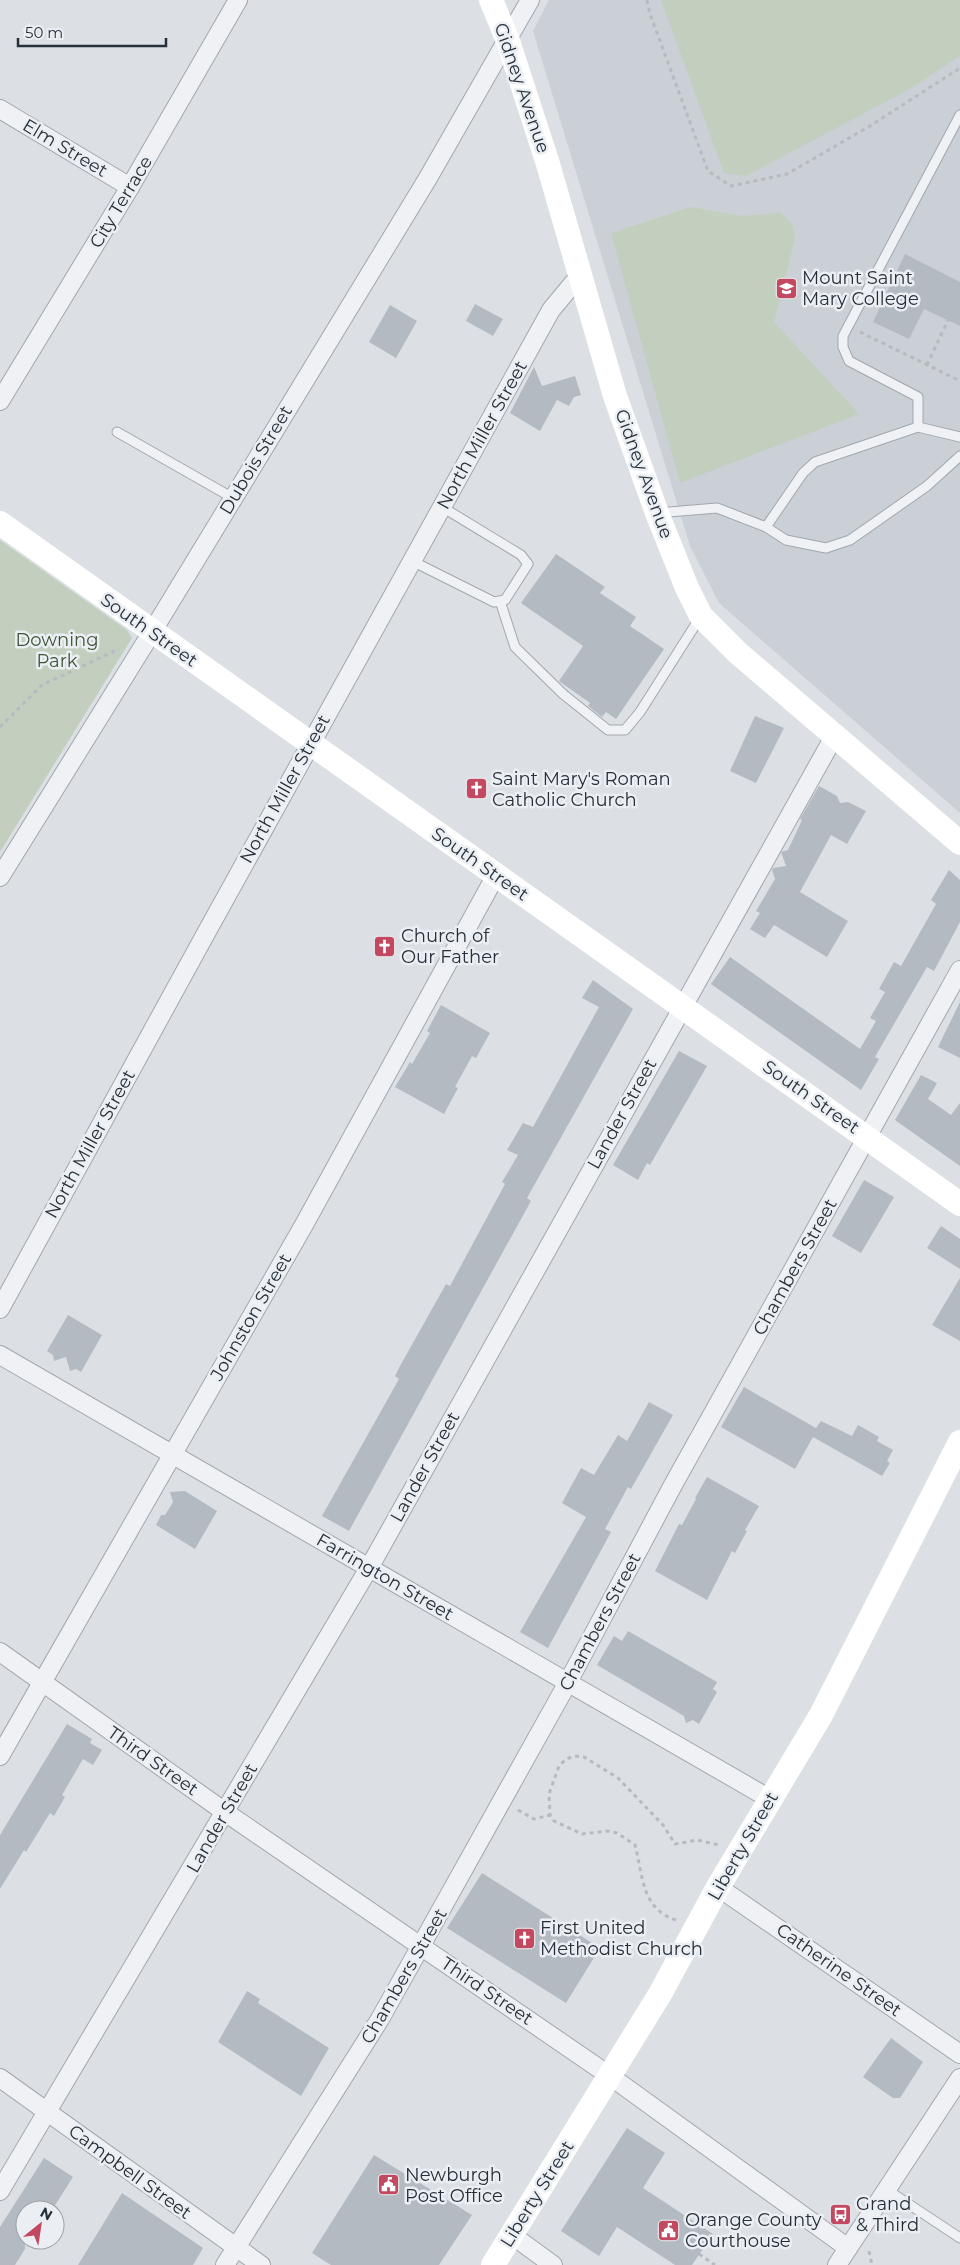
<svg xmlns="http://www.w3.org/2000/svg" width="960" height="2265" viewBox="0 0 960 2265" font-family="Montserrat,sans-serif">
<style>
.built{fill:#cbcfd6}
.green{fill:#c3cfbe}
.building{fill:#b4bac2}
.lines{fill:none;stroke-linecap:round;stroke-linejoin:round}
.lane-casing{stroke:#a2a7ae;stroke-width:11}
.street-casing{stroke:#a2a7ae;stroke-width:20}
.path{stroke:#b7bbc0;stroke-width:3;stroke-dasharray:4 4;stroke-linecap:butt}
.lane{stroke:#eff1f4;stroke-width:9}
.street{stroke:#eff1f4;stroke-width:18}
.secondary{stroke:#fff;stroke-width:24}
.labels{text-anchor:middle;stroke-width:5;stroke-linejoin:round;paint-order:stroke}
.street-label{font-size:18px;fill:#272f3a;stroke:#ebeff3}
.poi-label{font-size:18px;fill:#272f3a;stroke:#ebeff3;text-anchor:start}
.park-label{font-size:18px;fill:#3d5536;stroke:#ebeff3}
</style>
<rect width="100%" height="100%" fill="#dce0e5"/>
<!-- built -->
<polygon class="built" points="549,0 960,0 960,813 719,603 690,546 533,31"/>
<!-- green -->
<g class="green">
<polygon points="661,0 960,0 960,56 910,89 746,176 724,173"/>
<polygon points="690,207 743,216 781,213 792,223 795,238 774,322 859,414 680,483 611,233"/>
<polygon points="0,540 127,630 132,638 0,852"/>
</g>
<!-- building -->
<g class="building">
<polygon points="905,254 960,282 960,326 924,309 909,339 873,322"/>
<polygon points="475,304 503,319 493,336 466,321"/>
<polygon points="390,305 417,321 396,358 369,342"/>
<polygon points="534,367 542,386 575,376 581,395 574,397 569,406 557,400 540,431 510,413"/>
<polygon points="556,554 605,587 600,593 636,617 630,626 664,649 616,719 606,712 602,717 588,706 590,703 559,681 583,646 521,603"/>
<polygon points="755,716 784,728 756,783 730,771"/>
<polygon points="819,786 837,796 840,803 848,802 866,811 847,844 831,835 800,892 848,921 827,957 774,925 765,938 750,929 760,913 756,911 775,879 772,870 773,868 786,866 781,852 788,850 802,820 800,819"/>
<polygon points="949,870 960,880 960,922 934,971 927,967 875,1057 879,1059 861,1090 711,984 730,957 860,1049 876,1021 870,1018 885,992 879,989 894,962 901,966 936,904 931,900"/>
<polygon points="593,980 633,1009 527,1198 531,1201 349,1531 322,1516 399,1379 395,1376 400,1366 446,1284 450,1286 505,1184 502,1182 518,1155 507,1150 523,1123 533,1127 599,1007 582,998"/>
<polygon points="960,1002 960,1058 938,1047"/>
<polygon points="441,1005 490,1033 476,1058 472,1056 455,1087 458,1088 444,1114 395,1087 410,1062 412,1064 430,1033 427,1031"/>
<polygon points="679,1051 707,1066 650,1165 647,1163 638,1180 613,1165"/>
<polygon points="921,1075 937,1083 928,1099 951,1115 960,1103 960,1166 895,1120"/>
<polygon points="864,1180 894,1197 861,1253 832,1236"/>
<polygon points="941,1226 960,1239 960,1269 927,1248"/>
<polygon points="960,1278 960,1341 932,1325"/>
<polygon points="68,1315 102,1335 81,1372 76,1369 70,1371 66,1357 54,1361 53,1355 47,1351"/>
<polygon points="744,1387 816,1428 821,1421 852,1436 858,1425 879,1437 877,1441 893,1450 887,1461 890,1463 882,1476 813,1437 795,1469 721,1427"/>
<polygon points="649,1402 673,1415 631,1489 628,1487 605,1529 611,1532 548,1648 520,1632 586,1517 562,1503 581,1468 594,1475 618,1435 627,1441"/>
<polygon points="707,1477 759,1506 745,1530 747,1531 735,1553 732,1551 707,1600 655,1571 679,1524 682,1525 696,1499 695,1498"/>
<polygon points="185,1491 217,1511 195,1549 156,1525 161,1515 165,1515 173,1502 170,1492"/>
<polygon points="628,1631 717,1682 713,1689 717,1692 699,1724 693,1720 686,1723 684,1716 597,1665 614,1636 622,1641"/>
<polygon points="67,1724 92,1739 90,1743 102,1750 93,1765 83,1759 62,1795 65,1797 54,1816 50,1813 26,1852 24,1850 0,1889 0,1835"/>
<polygon points="482,1873 600,1948 566,2003 447,1928"/>
<polygon points="247,1991 260,1999 258,2003 329,2048 301,2096 218,2042"/>
<polygon points="891,2038 923,2062 900,2098 893,2098 863,2077"/>
<polygon points="627,2128 665,2153 643,2188 713,2234 692,2265 675,2265 617,2227 599,2256 561,2231"/>
<polygon points="374,2155 472,2215 439,2265 331,2265 312,2253"/>
<polygon points="44,2158 73,2177 52,2210 25,2210 25,2249 15,2265 0,2265 0,2227"/>
<polygon points="122,2193 203,2248 193,2265 78,2265"/>
</g>
<g class="lines">
<defs>
<g id="lane">
<polyline points="918,427 918,397 849,361 843,347 843,336 960,115"/>
<polyline points="117,432 233,498"/>
<polyline points="657,513 717,508 766,527 786,540 826,548 850,540 927,486 960,456"/>
<polyline points="766,527 803,473 815,462 918,427 960,437"/>
<polyline points="412,561 494,602 505,600 528,564 521,555 442,507"/>
<polyline points="500,601 515,647 563,694 608,730 625,730 640,712 701,616"/>
<polyline points="886,2189 960,2238"/>
</g>
<g id="street">
<polyline points="0,109 130,187"/>
<polyline points="0,401 130,187 238,0"/>
<polyline points="0,877 152,632 428,178 530,0"/>
<polyline points="0,1309 205,935 551,310 580,275"/>
<path d="M 0,1355 C 258,1501 512,1653 770,1799"/>
<polyline points="0,1652 225,1812 610,2076 848,2248"/>
<polyline points="0,1756 305,1223 496,875"/>
<polyline points="718,1887 960,2054"/>
<polyline points="0,2078 261,2265"/>
<polyline points="0,2191 369,1568 835,735"/>
<polyline points="512,2235 553,2265"/>
<polyline points="225,2265 380,2019 567,1684 673,1485 960,970"/>
<polyline points="837,2265 960,2078"/>
</g>
</defs>
<!-- lane casing -->
<use href="#lane" class="lane-casing"/>
<!-- street casing -->
<use href="#street" class="street-casing"/>
<!-- path -->
<g class="path">
<polyline points="647,0 650,14 708,171 731,186 787,174 870,126 960,68"/>
<polyline points="860,332 960,381"/>
<polyline points="927,365 948,320"/>
<polyline points="0,727 42,685 119,649"/>
<polyline points="518,1810 534,1819 550,1815"/>
<path d="M 676,1920 C 641,1909 643,1875 635,1845 L 617,1833 L 608,1831 L 582,1834 L 554,1821 L 550,1815 L 549,1794 L 559,1766 L 566,1759 L 575,1756 L 584,1757 L 618,1778 L 663,1825 L 675,1844 L 697,1840 L 719,1845"/>
<polyline points="869,2251 872,2265"/>
<polyline points="699,2254 715,2265"/>
</g>
<!-- lane -->
<use href="#lane" class="lane"/>
<!-- street -->
<use href="#street" class="street"/>
<!-- secondary -->
<g class="secondary">
<polyline points="491,0 508,41 548,164 615,396 657,513 687,588 701,616 738,653 960,843"/>
<polyline points="0,523 960,1204"/>
<polyline points="493,2265 660,1994 718,1887 821,1715 960,1442"/>
</g>
</g>
<!-- icons -->
<defs>
<symbol id="university-square" viewBox="-11 -11 22 22"><rect x="-9" y="-9" width="18" height="18" rx="4" fill="#c34961" stroke="#ebeff3"/><path d="M0-5L7-2L0 1L-7-2ZM-4 1L0 2.5L4 1V4Q0 6-4 4Z" fill="#fff"/></symbol>
<symbol id="church-square" viewBox="-11 -11 22 22"><rect x="-9" y="-9" width="18" height="18" rx="4" fill="#c34961" stroke="#ebeff3"/><path d="M-1.2-6h2.4v3.5h3.3v2.4h-3.3V6h-2.4V-.1h-3.3v-2.4h3.3Z" fill="#fff"/></symbol>
<symbol id="civic-square" viewBox="-11 -11 22 22"><rect x="-9" y="-9" width="18" height="18" rx="4" fill="#c34961" stroke="#ebeff3"/><path d="M-.6-6.5H3V-4.5H.6V-3L4-1V1h2V6H-6V1h2V-1L-.6-3ZM-1.2 2.5V6h2.4V2.5Z" fill="#fff"/></symbol>
<symbol id="bus-square" viewBox="-11 -11 22 22"><rect x="-9" y="-9" width="18" height="18" rx="4" fill="#c34961" stroke="#ebeff3"/><path d="M-5-6H5V4H4V6H2V4H-2V6H-4V4H-5ZM-3.5-4V0h7V-4ZM-3.5 1.2v1.5H-2V1.2ZM2 1.2v1.5H3.5V1.2Z" fill="#fff"/></symbol>
</defs>
<g fill-rule="evenodd">
<use href="#university-square" x="774" y="276" width="25" height="25"/>
<use href="#church-square" x="464" y="776" width="25" height="25"/>
<use href="#church-square" x="372" y="934" width="25" height="25"/>
<use href="#church-square" x="512" y="1926" width="25" height="25"/>
<use href="#civic-square" x="376" y="2172" width="25" height="25"/>
<use href="#bus-square" x="828" y="2202" width="25" height="25"/>
<use href="#civic-square" x="656" y="2218" width="25" height="25"/>
</g>
<g class="labels">
<!-- street labels -->
<g class="street-label">
<text transform="translate(522 88) rotate(71)" y="6">Gidney Avenue</text>
<text transform="translate(65 148) rotate(31)" y="6">Elm Street</text>
<text transform="translate(121 202) rotate(-59)" y="6">City Terrace</text>
<text transform="translate(482 435) rotate(-61)" y="6">North Miller Street</text>
<text transform="translate(256 460) rotate(-59)" y="6">Dubois Street</text>
<text transform="translate(644 474) rotate(70)" y="6">Gidney Avenue</text>
<text transform="translate(149 630) rotate(35)" y="6">South Street</text>
<text transform="translate(285 789) rotate(-61)" y="6">North Miller Street</text>
<text transform="translate(480 864) rotate(35)" y="6">South Street</text>
<text transform="translate(811 1097) rotate(35)" y="6">South Street</text>
<text transform="translate(622 1114) rotate(-61)" y="6">Lander Street</text>
<text transform="translate(90 1144) rotate(-61)" y="6">North Miller Street</text>
<text transform="translate(795 1267) rotate(-61)" y="6">Chambers Street</text>
<text transform="translate(251 1317) rotate(-60)" y="6">Johnston Street</text>
<text transform="translate(425 1467) rotate(-61)" y="6">Lander Street</text>
<text transform="translate(385 1577) rotate(30)" y="6">Farrington Street</text>
<text transform="translate(600 1622) rotate(-62)" y="6">Chambers Street</text>
<text transform="translate(153 1761) rotate(35)" y="6">Third Street</text>
<text transform="translate(222 1818) rotate(-60)" y="6">Lander Street</text>
<text transform="translate(743 1846) rotate(-60)" y="6">Liberty Street</text>
<text transform="translate(839 1970) rotate(35)" y="6">Catherine Street</text>
<text transform="translate(404 1976) rotate(-60)" y="6">Chambers Street</text>
<text transform="translate(487 1991) rotate(34)" y="6">Third Street</text>
<text transform="translate(130 2172) rotate(36)" y="6">Campbell Street</text>
<text transform="translate(537 2194) rotate(-58)" y="6">Liberty Street</text>
</g>
<!-- poi labels -->
<g class="poi-label">
<text x="802" y="284">Mount Saint<tspan x="802" dy="21">Mary College</tspan></text>
<text x="492" y="785">Saint Mary's Roman<tspan x="492" dy="21">Catholic Church</tspan></text>
<text x="401" y="942">Church of<tspan x="401" dy="21">Our Father</tspan></text>
<text x="540" y="1934">First United<tspan x="540" dy="21">Methodist Church</tspan></text>
<text x="405" y="2181">Newburgh<tspan x="405" dy="21">Post Office</tspan></text>
<text x="856" y="2210">Grand<tspan x="856" dy="21">&amp; Third</tspan></text>
<text x="685" y="2226">Orange County<tspan x="685" dy="21">Courthouse</tspan></text>
</g>
<!-- park labels -->
<g class="park-label">
<text x="57" y="646">Downing<tspan x="57" dy="21">Park</tspan></text>
</g>
</g>
<!-- north arrow -->
<g transform="translate(40 2225) rotate(30)"><circle r="24" fill="#ebeff3" stroke="#9da2a9"/>
<path d="M0-4L9 19L0 12L-9 19Z" fill="#c34961"/>
<text y="-8" font-size="14" font-weight="bold" text-anchor="middle" fill="#272f3a">N</text>
</g>
<!-- scale -->
<path d="M18 38v8h148v-8" fill="none" stroke="#272f3a" stroke-width="2.5"/>
<text x="25" y="38" font-size="15" fill="#272f3a" stroke="#ebeff3" stroke-width="4" paint-order="stroke">50 m</text>
</svg>
